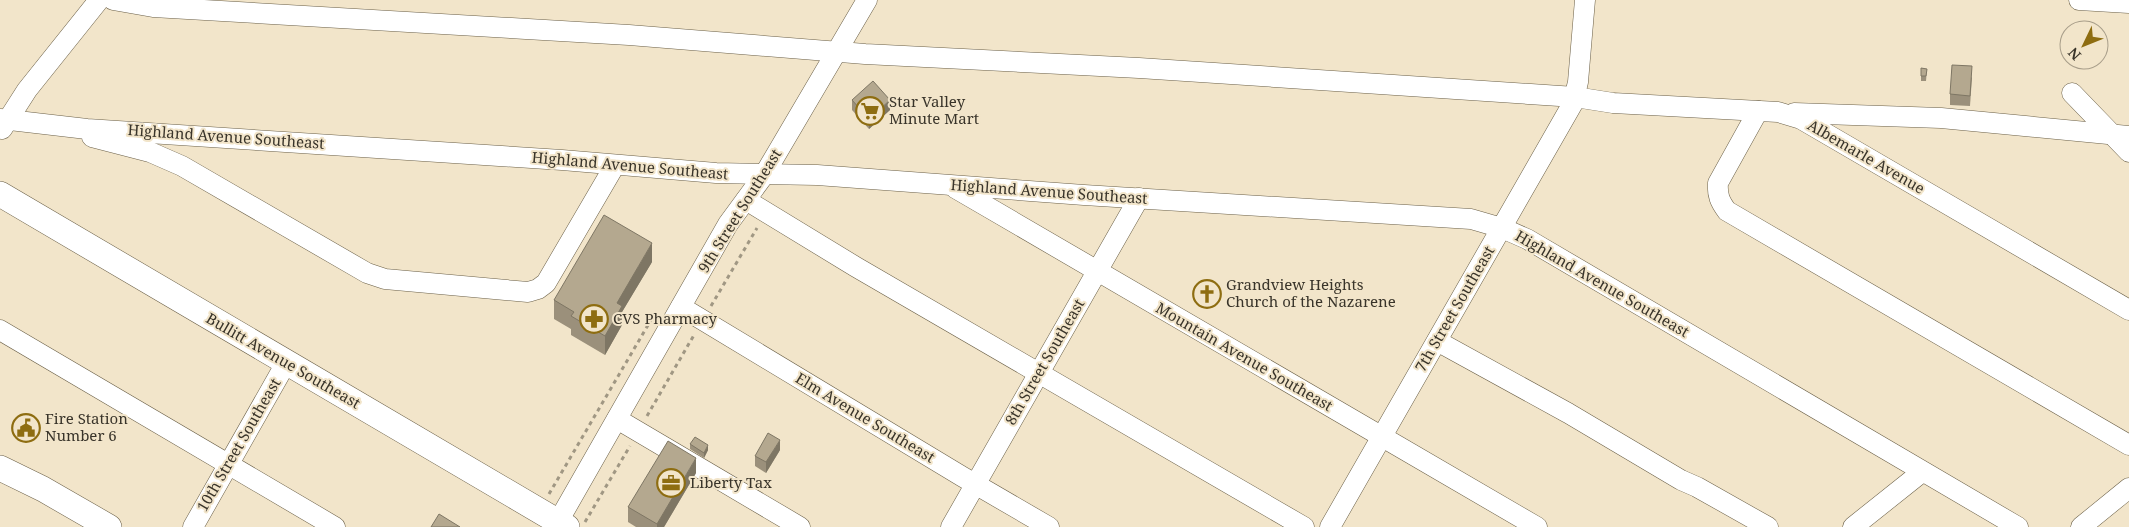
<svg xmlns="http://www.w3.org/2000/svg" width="2129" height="527" viewBox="0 0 2129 527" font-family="'Noto Serif',serif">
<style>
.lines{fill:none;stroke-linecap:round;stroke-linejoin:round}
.minor-casing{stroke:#6b6048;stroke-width:21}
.major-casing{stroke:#6b6048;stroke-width:26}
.path{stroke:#a09783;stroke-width:3;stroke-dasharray:4 4;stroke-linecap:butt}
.minor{stroke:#fff;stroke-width:20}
.major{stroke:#fff;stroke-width:25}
.wall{fill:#9b907b}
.shaded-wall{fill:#7e7664}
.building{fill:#b4a88f;stroke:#7e7664}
.labels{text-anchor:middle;stroke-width:4;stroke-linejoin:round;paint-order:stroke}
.poi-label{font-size:15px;fill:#39342a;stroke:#f2e5ca;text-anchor:start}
.street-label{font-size:15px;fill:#39342a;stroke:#f2e5ca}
</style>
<rect width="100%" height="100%" fill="#f2e5ca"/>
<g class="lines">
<defs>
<g id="minor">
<polyline points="113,0 153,7 629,35 865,54 1139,68 1575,97 1613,103 1778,112 1801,119 2129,310"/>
<polyline points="2079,0 2129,3"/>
<polyline points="2072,93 2129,152"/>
<path d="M 1758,111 L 1718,183 C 1717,195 1720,202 1727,211 L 2129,445"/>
<polyline points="1794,113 1941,118 2129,136"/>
<polyline points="0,119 87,129 562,160 716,173 817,175 1084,195 1471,219 1502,228 1527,239 2018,527"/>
<polyline points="2,129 27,90 99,0"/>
<polyline points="92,137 150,152 182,166 367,273 385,279 528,292 538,289 546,283 615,165"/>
<polyline points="955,188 1537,527"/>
<polyline points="746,200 856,267 1304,527"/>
<polyline points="681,307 963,477 1049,527"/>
<polyline points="0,330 335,527"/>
<polyline points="1437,341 1568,413 1681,480 1697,487 1768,527"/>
<polyline points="617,419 800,527"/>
<polyline points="193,527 286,363"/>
<polyline points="555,527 728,224 764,175 867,0"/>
<polyline points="951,527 1139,198"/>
<polyline points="1330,527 1573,103 1578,82 1585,0"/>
<polyline points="1853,527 1922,472"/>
<polyline points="2081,527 2129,488"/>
</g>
<g id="major">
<polyline points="0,194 567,527"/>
<polyline points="0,468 43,489 109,527"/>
</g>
</defs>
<!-- minor casing -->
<use href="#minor" class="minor-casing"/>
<!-- major casing -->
<use href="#major" class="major-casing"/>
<!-- path -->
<g class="path">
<polyline points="711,306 757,228"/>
<polyline points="647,416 694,335"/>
<polyline points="549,494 651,320"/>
<polyline points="585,522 630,446"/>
</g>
<!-- minor -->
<use href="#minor" class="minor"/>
<!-- major -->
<use href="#major" class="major"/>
</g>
<!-- wall -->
<g class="wall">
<polygon points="1921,68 1927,69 1926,81 1921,81"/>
<polygon points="1972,77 1970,106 1950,105 1950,94"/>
<polygon points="852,100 890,110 869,129 852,110"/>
<polygon points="652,262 622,312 622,325 605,355 571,335 571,329 554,319 554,300"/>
<polygon points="690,444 708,450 704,458 690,449"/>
<polygon points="780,450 766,473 755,466 755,456"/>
<polygon points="696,473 664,527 636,527 628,522 628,507"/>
</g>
<!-- shaded-wall -->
<g class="shaded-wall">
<polygon points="890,100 890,110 869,129 869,119"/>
<polygon points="652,243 652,262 622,312 622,325 605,355 605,336 617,303"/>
<polygon points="780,440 780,450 766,473 766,462"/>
<polygon points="708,445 708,450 704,458 704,453"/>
<polygon points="696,458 696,473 664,527 657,527 657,524"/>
</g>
<!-- building -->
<g class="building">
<polygon points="1952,65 1972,66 1970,96 1950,94"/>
<polygon points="1921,68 1927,69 1926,76 1921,76"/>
<polygon points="873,81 890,100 869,119 852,100"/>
<polygon points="604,215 652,243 617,303 622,306 605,336 571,316 574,312 554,300"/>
<polygon points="768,433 780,440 766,462 755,456"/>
<polygon points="695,437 708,445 704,453 690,444"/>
<polygon points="668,441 696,458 657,524 628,507"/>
<polygon points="439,514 460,527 431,527"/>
</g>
<!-- icons -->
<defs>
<symbol id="supermarket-ring" viewBox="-11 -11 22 22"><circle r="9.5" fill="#f2e5ca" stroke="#8e6d11" stroke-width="1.5"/><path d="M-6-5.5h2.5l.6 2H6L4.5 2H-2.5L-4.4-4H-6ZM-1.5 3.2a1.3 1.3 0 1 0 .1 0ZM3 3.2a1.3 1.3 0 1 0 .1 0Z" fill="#8e6d11"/></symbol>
<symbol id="church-ring" viewBox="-11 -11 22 22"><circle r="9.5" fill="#f2e5ca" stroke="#8e6d11" stroke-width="1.5"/><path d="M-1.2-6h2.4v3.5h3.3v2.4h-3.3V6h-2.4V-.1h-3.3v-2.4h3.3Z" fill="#8e6d11"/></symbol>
<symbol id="pharmacy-ring" viewBox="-11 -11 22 22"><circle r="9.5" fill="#f2e5ca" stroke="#8e6d11" stroke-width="1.5"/><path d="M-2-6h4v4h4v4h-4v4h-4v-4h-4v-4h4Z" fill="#8e6d11"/></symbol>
<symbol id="civic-ring" viewBox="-11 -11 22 22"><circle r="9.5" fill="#f2e5ca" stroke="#8e6d11" stroke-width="1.5"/><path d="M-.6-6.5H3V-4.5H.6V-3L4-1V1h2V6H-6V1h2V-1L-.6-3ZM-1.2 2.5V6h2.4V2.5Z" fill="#8e6d11"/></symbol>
<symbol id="office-ring" viewBox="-11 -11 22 22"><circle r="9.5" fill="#f2e5ca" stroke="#8e6d11" stroke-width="1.5"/><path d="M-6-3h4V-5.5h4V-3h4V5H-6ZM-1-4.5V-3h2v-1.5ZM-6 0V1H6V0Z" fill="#8e6d11"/></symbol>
</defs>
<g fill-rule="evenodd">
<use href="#supermarket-ring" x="854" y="95" width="32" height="32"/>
<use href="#church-ring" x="1191" y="278" width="32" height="32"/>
<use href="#pharmacy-ring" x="578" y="303" width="32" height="32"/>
<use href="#civic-ring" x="10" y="412" width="32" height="32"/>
<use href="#office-ring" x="655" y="467" width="32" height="32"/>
</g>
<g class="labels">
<!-- poi labels -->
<g class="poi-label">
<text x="889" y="107">Star Valley<tspan x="889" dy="17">Minute Mart</tspan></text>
<text x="1226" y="290">Grandview Heights<tspan x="1226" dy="17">Church of the Nazarene</tspan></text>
<text x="613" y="324">CVS Pharmacy</text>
<text x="45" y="424">Fire Station<tspan x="45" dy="17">Number 6</tspan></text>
<text x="690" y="488">Liberty Tax</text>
</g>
<!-- street labels -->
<g class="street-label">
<text transform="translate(226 137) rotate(4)" y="5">Highland Avenue Southeast</text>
<text transform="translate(1866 157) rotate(30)" y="5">Albemarle Avenue</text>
<text transform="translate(630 166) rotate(5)" y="5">Highland Avenue Southeast</text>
<text transform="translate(1049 192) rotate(4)" y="5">Highland Avenue Southeast</text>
<text transform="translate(740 211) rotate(-58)" y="5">9th Street Southeast</text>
<text transform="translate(1602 284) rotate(30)" y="5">Highland Avenue Southeast</text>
<text transform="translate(1455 309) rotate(-60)" y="5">7th Street Southeast</text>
<text transform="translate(1244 357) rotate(30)" y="5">Mountain Avenue Southeast</text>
<text transform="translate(283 361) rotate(30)" y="5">Bullitt Avenue Southeast</text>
<text transform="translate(1045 362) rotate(-60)" y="5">8th Street Southeast</text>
<text transform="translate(865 418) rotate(31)" y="5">Elm Avenue Southeast</text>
<text transform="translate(239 445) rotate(-60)" y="5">10th Street Southeast</text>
</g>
</g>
<!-- north arrow -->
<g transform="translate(2084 45) rotate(227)"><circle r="24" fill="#f2e5ca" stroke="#a89e8a"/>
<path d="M0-4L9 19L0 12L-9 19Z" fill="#8e6d11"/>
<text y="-8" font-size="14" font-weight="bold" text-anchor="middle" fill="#39342a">N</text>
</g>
</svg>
